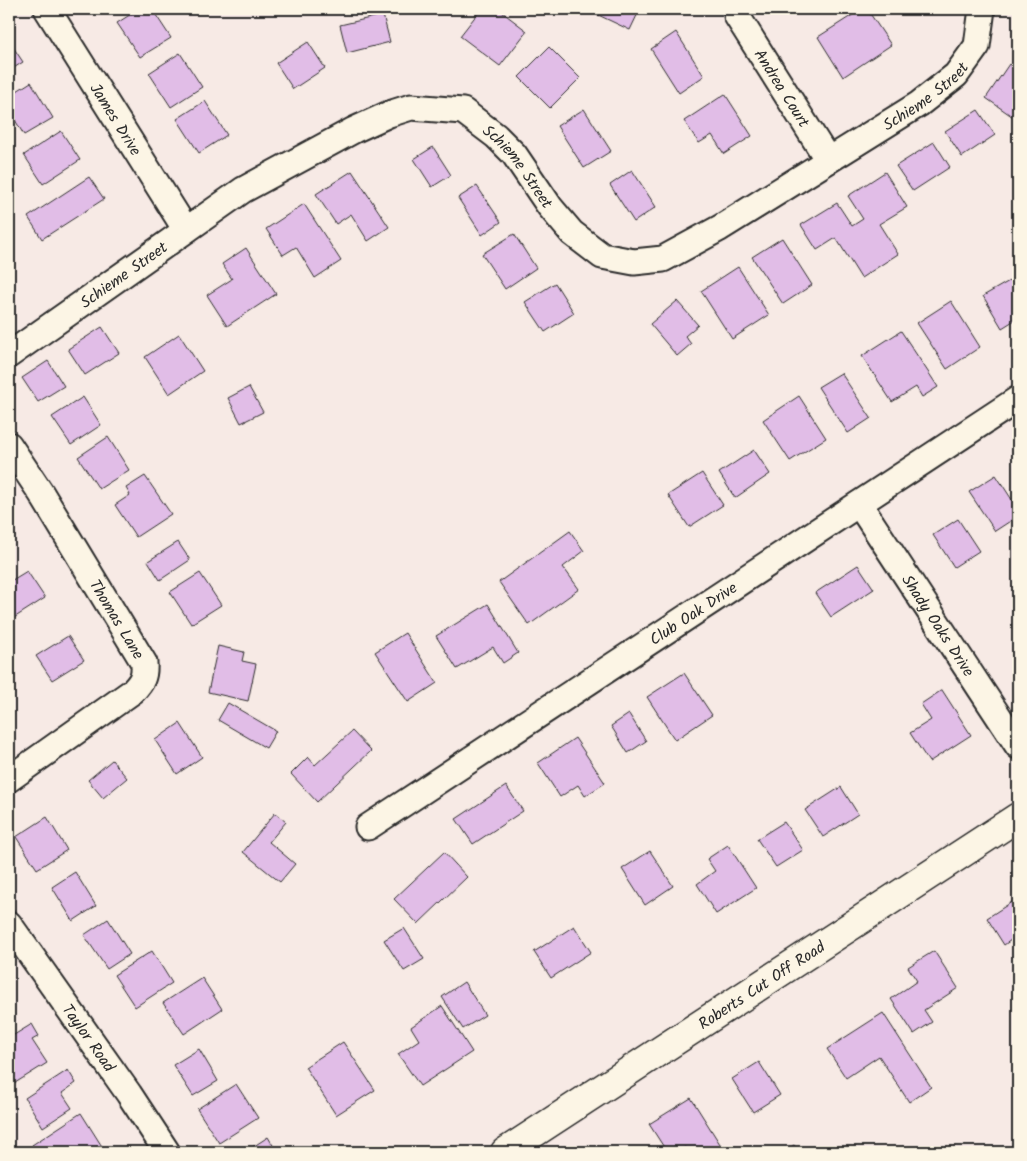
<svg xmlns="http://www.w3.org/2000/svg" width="1027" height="1161" viewBox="0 0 1027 1161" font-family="Kalam,sans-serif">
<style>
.building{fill:#e1bde7;stroke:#2b2b2b}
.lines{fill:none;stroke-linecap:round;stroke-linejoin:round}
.minor-casing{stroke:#2b2b2b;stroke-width:29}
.tertiary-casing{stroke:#2b2b2b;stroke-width:31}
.minor{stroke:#fcf5e5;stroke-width:25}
.tertiary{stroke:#fcf5e5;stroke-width:28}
.labels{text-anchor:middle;stroke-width:4;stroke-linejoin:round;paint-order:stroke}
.street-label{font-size:16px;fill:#2b2b2b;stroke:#fcf5e5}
</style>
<rect width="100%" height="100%" fill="#f7eae5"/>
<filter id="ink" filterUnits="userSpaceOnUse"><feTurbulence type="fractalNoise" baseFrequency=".02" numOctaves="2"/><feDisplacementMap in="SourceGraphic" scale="10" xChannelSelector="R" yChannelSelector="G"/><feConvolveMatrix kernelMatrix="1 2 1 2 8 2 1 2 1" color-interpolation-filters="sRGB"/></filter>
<g filter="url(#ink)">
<!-- building -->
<g class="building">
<polygon points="139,9 152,9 171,38 140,57 117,23"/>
<polygon points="481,9 498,9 527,31 500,66 460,36"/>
<polygon points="596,9 640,9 630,30 594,13"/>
<polygon points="862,9 867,9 891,45 843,77 818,37"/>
<polygon points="383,15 390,42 347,53 340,25"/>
<polygon points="676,32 704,76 679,93 651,49"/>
<polygon points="9,41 23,62 9,71"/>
<polygon points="308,42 325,68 293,89 276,63"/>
<polygon points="549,47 580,78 550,108 519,77"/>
<polygon points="180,53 202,87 171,107 149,73"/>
<polygon points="1009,64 1018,71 1018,115 1016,119 986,98"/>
<polygon points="31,82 53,118 24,135 9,110 9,96"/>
<polygon points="725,94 752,136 724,154 712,135 699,143 684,121"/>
<polygon points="205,101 227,135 199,153 177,119"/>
<polygon points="584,109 611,151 584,168 557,126"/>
<polygon points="978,110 995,135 962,157 945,131"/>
<polygon points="61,131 80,160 43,184 24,155"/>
<polygon points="934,142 950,167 913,191 896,166"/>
<polygon points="433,147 451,175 432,187 414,159"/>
<polygon points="632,170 656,207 634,222 610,185"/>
<polygon points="352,171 389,227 368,241 351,214 336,224 316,194"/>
<polygon points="885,172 907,207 879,224 898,254 861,278 836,238 817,250 801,225 837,203 852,226 863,219 848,196"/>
<polygon points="89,177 104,199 42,239 28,217"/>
<polygon points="477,186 501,222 482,235 458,198"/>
<polygon points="304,204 341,261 315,278 296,247 283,255 266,229"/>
<polygon points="514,234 536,268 505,289 482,254"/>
<polygon points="782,238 812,285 783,304 752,257"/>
<polygon points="246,248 276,294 227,326 207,295 232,279 222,264"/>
<polygon points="738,267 769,315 732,339 701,291"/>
<polygon points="1018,276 1018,318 1002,328 983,296"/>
<polygon points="555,283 574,313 545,332 525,302"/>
<polygon points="677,301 698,325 685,336 691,344 677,356 650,324"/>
<polygon points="951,301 980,347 947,369 917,323"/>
<polygon points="102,327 119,353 85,375 68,349"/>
<polygon points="901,331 938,387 922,397 916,387 892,402 862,356"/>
<polygon points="179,334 203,371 169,394 145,357"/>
<polygon points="48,361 64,386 38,402 22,378"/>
<polygon points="841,373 871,418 848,433 818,387"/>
<polygon points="249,387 263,412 241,423 228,398"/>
<polygon points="799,396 826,438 790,461 763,420"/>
<polygon points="83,397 101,425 71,445 52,417"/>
<polygon points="108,437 129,470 99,489 78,457"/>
<polygon points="754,450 770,474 735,498 719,473"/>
<polygon points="702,473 723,505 689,527 668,495"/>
<polygon points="996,475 1018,509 1018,516 995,531 969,492"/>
<polygon points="145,476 171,514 136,537 115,505 130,495 126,488"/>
<polygon points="958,519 979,551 954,567 933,535"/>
<polygon points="570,531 584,551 563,567 579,589 529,625 499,582"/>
<polygon points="178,542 190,560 160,580 148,561"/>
<polygon points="858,565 874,589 831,617 815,593"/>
<polygon points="27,571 45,598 9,621 9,582"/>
<polygon points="200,573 221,605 191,624 170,592"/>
<polygon points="488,604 518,653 503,663 493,647 457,669 436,636"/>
<polygon points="405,633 437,683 408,702 375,652"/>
<polygon points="68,636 84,660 52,680 36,656"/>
<polygon points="218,646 244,652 242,661 256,664 248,701 208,692"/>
<polygon points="1018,649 1018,665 1011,654"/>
<polygon points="684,673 712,715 675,740 647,697"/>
<polygon points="942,690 971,735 929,762 910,733 931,720 921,704"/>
<polygon points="228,703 276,731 266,748 218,720"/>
<polygon points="629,714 646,741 628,753 611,726"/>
<polygon points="180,723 202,757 177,774 155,740"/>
<polygon points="352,731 371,751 317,802 291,774 308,757 315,765"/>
<polygon points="575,738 605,783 585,796 578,785 560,797 538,763"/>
<polygon points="112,760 127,778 103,798 88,780"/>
<polygon points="506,786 523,811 473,844 456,819"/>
<polygon points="841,787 858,814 823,837 805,810"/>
<polygon points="275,813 286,822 269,842 295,864 280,882 243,852"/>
<polygon points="47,817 67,850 37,869 16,837"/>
<polygon points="784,822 803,850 776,867 757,839"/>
<polygon points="728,845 756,888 716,914 697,884 715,871 707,859"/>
<polygon points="650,851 673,886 645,905 622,869"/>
<polygon points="444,852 467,877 418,924 394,899"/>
<polygon points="75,872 96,906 73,921 52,887"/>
<polygon points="1018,898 1018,935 1004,945 987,918"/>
<polygon points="108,919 130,954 107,969 84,935"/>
<polygon points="574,926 591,952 551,978 534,952"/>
<polygon points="404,928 424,959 404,971 384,940"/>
<polygon points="152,951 172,983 135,1007 114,975"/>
<polygon points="934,951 958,988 924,1010 932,1022 914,1034 891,999 917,981 908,967"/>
<polygon points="202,978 222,1009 184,1034 163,1003"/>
<polygon points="464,982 485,1015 463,1029 442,997"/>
<polygon points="442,1006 472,1052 420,1086 398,1054 419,1040 411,1027"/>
<polygon points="883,1013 931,1087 909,1102 879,1056 846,1078 827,1049"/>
<polygon points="32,1024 39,1036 32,1040 47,1063 15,1083 9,1073 9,1038"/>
<polygon points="343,1042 375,1090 336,1115 305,1067"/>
<polygon points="199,1049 218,1081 193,1096 173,1065"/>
<polygon points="759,1062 780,1095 753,1112 732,1079"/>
<polygon points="68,1070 76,1083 62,1093 72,1108 43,1127 25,1098"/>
<polygon points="236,1084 258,1118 219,1143 197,1109"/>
<polygon points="691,1098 725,1152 689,1152 685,1147 677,1152 667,1152 649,1124"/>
<polygon points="81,1113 103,1148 97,1152 37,1152 32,1145"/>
<polygon points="268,1137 277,1152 245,1152"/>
<polygon points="794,1145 799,1152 783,1152"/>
</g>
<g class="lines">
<defs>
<g id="minor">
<path id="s1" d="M 47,9 L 186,230"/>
<path id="s2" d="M 737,16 L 828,160"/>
<path id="s3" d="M 9,355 L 243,190 L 354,130 L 389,114 L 411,107 L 463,111 L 496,136 L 514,154 L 550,207 L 572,233 L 602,256 L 634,262 L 663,259 L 720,228 L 919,104 L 956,75 L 977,46 L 982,9"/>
<path id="s4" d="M 9,445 L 41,493 L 144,663 C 145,676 142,682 133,691 L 9,779"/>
<path id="s5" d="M 859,504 L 1018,746"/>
<path id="s6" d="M 368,827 L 1018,399"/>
<path id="s7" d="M 9,924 L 129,1094 L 167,1152"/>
</g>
<g id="tertiary">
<path id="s8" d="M 505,1152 L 1018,817"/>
</g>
</defs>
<!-- minor casing -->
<use href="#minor" class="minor-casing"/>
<!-- tertiary casing -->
<use href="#tertiary" class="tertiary-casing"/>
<!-- minor -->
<use href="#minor" class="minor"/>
<!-- tertiary -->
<use href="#tertiary" class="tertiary"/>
</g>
</g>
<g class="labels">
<!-- street labels -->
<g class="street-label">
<text dy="6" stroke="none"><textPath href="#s2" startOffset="85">Andrea Court</textPath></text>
<text dy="6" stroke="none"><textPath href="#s3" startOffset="1100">Schieme Street</textPath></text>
<text dy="6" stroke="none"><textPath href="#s1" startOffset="130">James Drive</textPath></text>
<text dy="6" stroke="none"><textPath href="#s3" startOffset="605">Schieme Street</textPath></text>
<text dy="6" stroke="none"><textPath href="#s3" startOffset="140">Schieme Street</textPath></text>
<text dy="6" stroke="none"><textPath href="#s6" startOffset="389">Club Oak Drive</textPath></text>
<text dy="6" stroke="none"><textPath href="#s4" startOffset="205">Thomas Lane</textPath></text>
<text dy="6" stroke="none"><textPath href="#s5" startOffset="145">Shady Oaks Drive</textPath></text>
<text dy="6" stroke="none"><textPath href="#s8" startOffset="306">Roberts Cut Off Road</textPath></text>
<text dy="6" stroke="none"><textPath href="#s7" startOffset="139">Taylor Road</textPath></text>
</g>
</g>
<!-- margin -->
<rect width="1027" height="1161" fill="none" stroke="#fcf5e5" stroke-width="30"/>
<rect x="15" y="15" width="997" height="1131" fill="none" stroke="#2b2b2b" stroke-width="2" filter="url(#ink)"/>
</svg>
